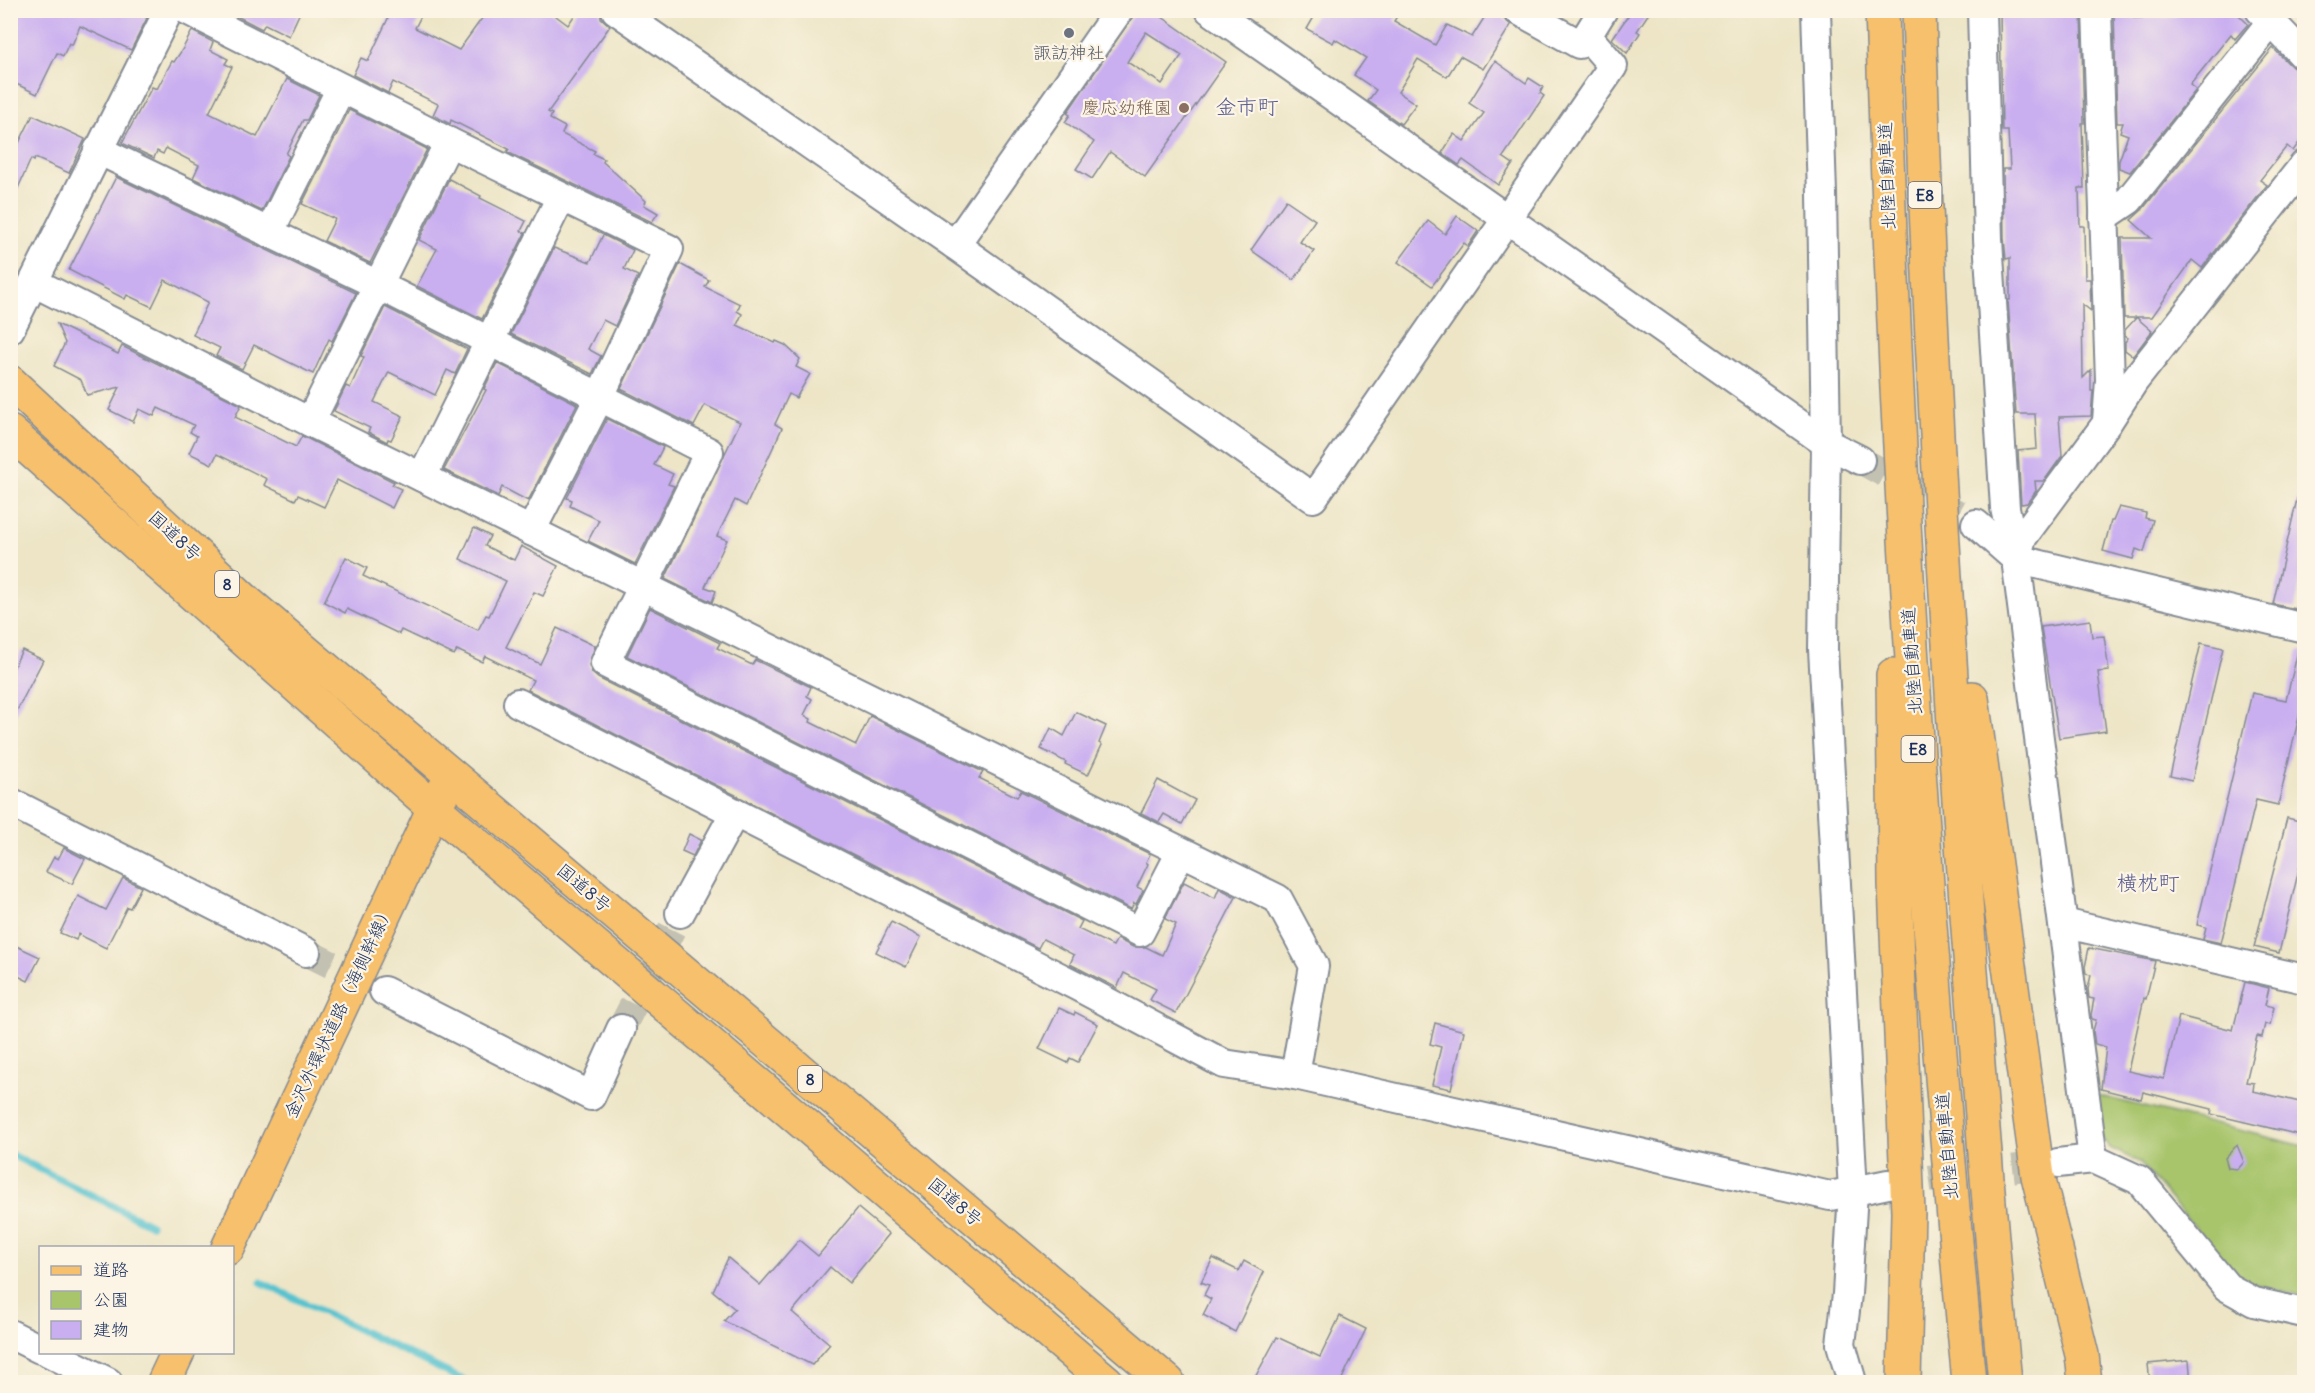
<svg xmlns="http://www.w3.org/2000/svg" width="2315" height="1393" viewBox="0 0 2315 1393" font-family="Delius,'Klee One',sans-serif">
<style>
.green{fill:#a8c56c;stroke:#627a65;stroke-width:1.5}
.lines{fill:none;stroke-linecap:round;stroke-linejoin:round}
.stream{stroke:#56c2cf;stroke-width:7}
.building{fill:#c9aef0;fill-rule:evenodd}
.minor-tunnel{stroke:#c3c1b1;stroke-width:28;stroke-dasharray:28 14;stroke-linecap:butt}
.minor-casing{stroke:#848a92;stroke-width:32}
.major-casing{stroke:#848a92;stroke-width:36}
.highway-casing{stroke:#848a92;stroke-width:36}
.minor{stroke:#fff;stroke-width:28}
.major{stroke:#f7c06c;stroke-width:33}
.highway{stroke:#f7c06c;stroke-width:33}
.worship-dot{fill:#6b7280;stroke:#fcf5e5;stroke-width:2}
.education-dot{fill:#8d6e63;stroke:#fcf5e5;stroke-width:2}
.labels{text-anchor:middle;stroke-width:4.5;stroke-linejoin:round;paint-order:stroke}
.shield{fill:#fcf5e5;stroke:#5e6a86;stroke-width:1.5}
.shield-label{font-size:16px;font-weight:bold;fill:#1b2f5e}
.worship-label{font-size:18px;fill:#5b616d;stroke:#fcf5e5}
.education-label{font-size:18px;fill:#785e54;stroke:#fcf5e5;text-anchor:end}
.street-label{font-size:18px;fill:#1b2f5e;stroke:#fcf5e5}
.quarter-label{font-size:21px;fill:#585b91;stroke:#fcf5e5}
</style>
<rect width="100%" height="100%" fill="#fcf5e5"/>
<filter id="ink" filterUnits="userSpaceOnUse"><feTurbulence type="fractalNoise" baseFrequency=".0167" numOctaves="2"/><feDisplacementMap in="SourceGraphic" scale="12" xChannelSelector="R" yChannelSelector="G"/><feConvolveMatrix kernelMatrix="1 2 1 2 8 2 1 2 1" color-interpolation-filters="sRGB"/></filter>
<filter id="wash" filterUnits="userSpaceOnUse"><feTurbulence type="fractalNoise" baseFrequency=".008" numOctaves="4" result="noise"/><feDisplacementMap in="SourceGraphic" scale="24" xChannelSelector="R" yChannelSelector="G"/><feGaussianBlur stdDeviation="1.35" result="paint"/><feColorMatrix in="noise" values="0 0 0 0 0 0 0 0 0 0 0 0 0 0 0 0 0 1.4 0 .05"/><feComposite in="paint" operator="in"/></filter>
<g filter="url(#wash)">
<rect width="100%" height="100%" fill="#ede5c6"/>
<!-- green -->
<polygon class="green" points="2096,1095 2304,1146 2304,1296 2244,1282 2225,1263 2139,1162 2110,1148 2100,1136"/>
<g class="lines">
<!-- stream -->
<g class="stream">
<polyline points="2285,10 2304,30"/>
<polyline points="10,1154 151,1225"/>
<polyline points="261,1282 467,1382"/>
</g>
</g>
<g id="blocks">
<!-- building -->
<g class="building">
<polygon points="10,10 132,10 147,18 131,50 80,26 72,45 69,43 63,56 57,53 37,94 10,81"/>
<polygon points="225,10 301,10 289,36 265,24 262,29"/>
<polygon points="392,10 424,10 415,28 459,50 488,10 548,10 568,25 578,10 600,10 601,18 610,26 548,112 552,114 550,119 565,127 562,134 595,151 593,154 604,159 603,162 646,201 644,205 658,213 652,222 507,152 509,149 451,120 450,124 433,115 438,104 393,82 388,93 353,75 361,58 368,61"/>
<path d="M 1137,10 L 1152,10 L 1226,62 L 1145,177 L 1110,152 L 1092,179 L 1076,169 L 1094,142 L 1065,122 L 1070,115 L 1067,113 ZM 1146,32 L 1182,55 L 1162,84 L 1127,62 Z"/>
<polygon points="1318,10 1401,10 1394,21 1435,45 1447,25 1472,37 1489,10 1502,10 1504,19 1511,25 1483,69 1460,56 1447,77 1418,59 1398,92 1416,104 1401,124 1368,101 1376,90 1354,75 1366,58 1335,39 1333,43 1307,29"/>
<polygon points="1632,10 1651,10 1637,31 1640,33 1627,53 1612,39"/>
<polygon points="2000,10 2081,10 2084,123 2082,123 2084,188 2079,188 2080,226 2084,226 2085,279 2090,279 2091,311 2082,304 2083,378 2091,370 2091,391 2093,391 2091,416 2059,417 2062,456 2044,481 2035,481 2036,491 2027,503 2021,504 2018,451 2037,449 2035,414 2016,414 2008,300 2010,300 2010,258 2006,259 2004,238 2003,169 2010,169 2008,131 2002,131"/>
<polygon points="2181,10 2234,10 2248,24 2235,39 2231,34 2190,85 2196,90 2130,172 2119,168 2119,161 2128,135 2120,132 2123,123 2117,123 2114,12 2134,12 2134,18 2175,17"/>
<polygon points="192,31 213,42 210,50 228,59 225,64 232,67 209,113 257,137 287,79 319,95 307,120 303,120 286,154 289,156 262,211 193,178 199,165 166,148 163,154 157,151 154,158 122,143 152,87 157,89 172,61 174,62 182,50"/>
<polygon points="2273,48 2292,67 2304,74 2304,136 2293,151 2287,146 2260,180 2267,185 2202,268 2192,260 2152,317 2136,317 2152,331 2133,356 2125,350 2125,342 2128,338 2125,336 2125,330 2136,318 2124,318 2122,238 2151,238 2131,220 2142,210"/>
<polygon points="1495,61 1526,83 1529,78 1543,87 1540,93 1544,96 1503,157 1513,164 1498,185 1463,160 1459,165 1442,153 1454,134 1464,141 1484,113 1469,103"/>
<polygon points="349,110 427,149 370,263 324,241 335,219 302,204"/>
<polygon points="33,115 85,139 69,173 35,158 34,161 31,159 10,206 10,161"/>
<polygon points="116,177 356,293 332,341 329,339 313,374 254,345 242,369 216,356 220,348 193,335 208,302 165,280 152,307 127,295 125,299 69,270"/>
<polygon points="449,179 481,196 480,198 526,221 521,231 525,233 482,319 417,286 437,249 419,240"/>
<polygon points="1286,200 1315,220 1300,242 1314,251 1294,280 1251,250"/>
<polygon points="1457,216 1478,231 1468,246 1464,243 1432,286 1398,262 1428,221 1445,234"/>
<polygon points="603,235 633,250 624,269 638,276 615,326 603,320 588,349 601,356 592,374 511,334 554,248 590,262"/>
<polygon points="680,264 709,280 705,287 740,304 737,311 742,314 737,325 775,343 776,341 785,345 800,359 796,367 810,374 796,398 789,394 775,424 782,428 746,506 735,500 717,536 727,540 705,587 716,591 712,602 665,579 740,422 705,405 694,426 621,389"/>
<polygon points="385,307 467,349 455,374 447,370 435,395 389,372 374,402 403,416 391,440 388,439 387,442 368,432 370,428 334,411 346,386 350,388 364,357 361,356"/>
<polygon points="57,324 118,354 122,346 241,405 235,417 296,447 302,436 394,482 392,485 401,489 392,508 337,480 324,507 298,495 295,500 264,485 267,479 217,454 212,464 189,453 197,436 190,432 194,425 158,408 154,416 139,409 133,422 109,410 120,387 87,395 81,380 54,366 65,343"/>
<polygon points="497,363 577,404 528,501 502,487 498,496 444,470 486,390 484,389"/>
<polygon points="607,419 663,447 654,465 673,474 668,484 674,486 635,564 588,541 599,520 570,506 572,500 567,498"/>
<polygon points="2297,499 2304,500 2304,564 2295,609 2273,604"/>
<polygon points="2119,507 2146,513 2145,518 2153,520 2144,552 2136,549 2133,559 2103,551 2111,521 2113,521"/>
<polygon points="474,528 490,536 485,546 514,560 521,546 558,566 543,596 534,592 506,647 540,664 557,628 595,646 589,665 592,673 598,678 1082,921 1078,929 1113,946 1117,939 1133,947 1146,947 1162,955 1176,924 1165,919 1184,882 1215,898 1219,888 1236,897 1176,1013 1150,1000 1156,989 1124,973 1117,988 1070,964 1074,955 1043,939 1038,948 528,690 533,680 485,656 482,662 457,650 454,655 401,630 399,634 347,609 345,613 324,602 346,557 367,568 363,576 478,630 486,615 489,616 506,581 460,559"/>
<polygon points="650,608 720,643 717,648 752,665 755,660 811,687 807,696 812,699 804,715 811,719 810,722 856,745 870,716 983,772 979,778 1017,797 1021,791 1150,854 1146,862 1148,864 1137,887 1143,890 1136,904 1134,903 1131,909 627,656"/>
<polygon points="2090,620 2092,637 2104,636 2109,671 2098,672 2106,731 2059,738 2041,627"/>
<polygon points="2201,643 2223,648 2192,781 2170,776"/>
<polygon points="22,650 43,660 10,724 10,675"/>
<polygon points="2298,651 2304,651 2304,696 2278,805 2256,800 2221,943 2203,939 2206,927 2197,925 2252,693 2286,700"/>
<polygon points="1076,712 1106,726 1099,743 1102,745 1088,775 1065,764 1066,762 1041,749 1051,728 1064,736"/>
<polygon points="1158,780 1195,800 1182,824 1164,814 1159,822 1141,813"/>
<polygon points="2287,818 2304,822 2304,848 2279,953 2254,947"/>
<polygon points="689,834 701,840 693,856 682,851"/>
<polygon points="64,848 85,859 72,884 46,872 54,857 58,859"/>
<polygon points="123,878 141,887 130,908 127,907 106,948 78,934 76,940 60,933 78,896 106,910"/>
<polygon points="891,922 921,937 906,967 876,952"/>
<polygon points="10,943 40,957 28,981 10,972"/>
<polygon points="2089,948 2155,961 2146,999 2144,998 2128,1071 2164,1079 2179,1016 2233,1030 2245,982 2269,988 2265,1005 2274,1007 2270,1025 2265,1024 2262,1037 2257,1036 2246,1082 2254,1083 2253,1091 2304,1103 2304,1136 2211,1114 2212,1109 2143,1092 2141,1099 2101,1089 2106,1047 2095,1044 2093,1031 2096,1020 2092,1019 2091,1015 2094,999 2089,998 2088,989 2091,975 2086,974 2085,967"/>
<polygon points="1059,1008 1074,1015 1075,1012 1098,1024 1078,1062 1070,1058 1068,1063 1039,1049"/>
<polygon points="1435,1023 1464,1031 1451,1089 1432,1085 1441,1047 1430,1044"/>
<polygon points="2237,1145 2244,1162 2238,1169 2228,1168 2225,1158"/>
<polygon points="858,1208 889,1234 849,1283 830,1267 792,1312 830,1344 812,1365 724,1321 735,1309 713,1291 728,1258 760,1285 799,1240 818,1256"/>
<polygon points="1213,1258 1239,1271 1244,1261 1264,1272 1235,1332 1203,1315 1211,1299 1204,1295 1209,1285 1201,1282"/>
<polygon points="1340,1316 1366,1329 1340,1383 1252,1383 1277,1337 1320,1357"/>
<polygon points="2189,1360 2191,1383 2150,1383 2148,1364"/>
</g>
</g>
</g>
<g filter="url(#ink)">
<use href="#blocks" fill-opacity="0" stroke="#848a92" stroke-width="1.5"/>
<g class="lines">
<!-- minor-tunnel -->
<g class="minor-tunnel">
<polyline points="1860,460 1976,524"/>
<polyline points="306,952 384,991"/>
<polyline points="621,1029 680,913"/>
<polyline points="1888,1184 2058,1163"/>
</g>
<defs>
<g id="minor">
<polyline points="187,10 449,142 669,249 600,396 531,531"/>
<polyline points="616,10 955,245 1313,498 1613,66 1587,36"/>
<polyline points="1210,10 1826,443 1860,460"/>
<polyline points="1518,10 1579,44 1587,36 1603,10"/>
<polyline points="1816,10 1822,194 1826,443 1823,649 1853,1191 1847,1294 1841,1344 1852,1382"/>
<polyline points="1982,10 1988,239 2005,508 2016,559 2093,1159"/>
<polyline points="2097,10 2110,380 2107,421"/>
<polyline points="2260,10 2304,56"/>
<polyline points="98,150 378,285 709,452 605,663 1140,932 1181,852"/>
<polyline points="2104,217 2129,200 2271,22"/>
<polyline points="269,233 341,88"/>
<polyline points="955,245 1119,10"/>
<polyline points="35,283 310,422 1278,899 1314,966 1295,1075"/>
<polyline points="10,329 169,10"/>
<polyline points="310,422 449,142"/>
<polyline points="422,477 561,197"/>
<polyline points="1976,524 2016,559 2304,628"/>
<polyline points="2016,559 2022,538 2107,423 2134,381 2304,165"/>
<polyline points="518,703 1079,987 1224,1064 1295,1075 1830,1196 1888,1184"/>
<polyline points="10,802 306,952"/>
<polyline points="680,913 734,814"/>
<polyline points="2063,923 2304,979"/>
<polyline points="384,991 591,1096 621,1029"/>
<polyline points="2058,1163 2093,1159 2139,1180 2227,1287 2254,1302 2304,1313"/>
<polyline points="10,1334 40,1349"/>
<polyline points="48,1352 108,1382"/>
</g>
<g id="major">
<polyline points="228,1248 434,808 452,776"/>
<polyline points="164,1382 178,1352"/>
</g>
<g id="highway">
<path d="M 1882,10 C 1896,468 1925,926 1969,1382"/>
<path d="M 1919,10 C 1926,259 1940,507 1956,756 C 1970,965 1985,1174 2005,1382"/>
<polyline points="10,382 247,602 1168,1382"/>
<polyline points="10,432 434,808 1107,1382"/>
<polyline points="1893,675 1895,884 1908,1212 1904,1382"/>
<polyline points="1972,698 2038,1176 2082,1355 2085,1382"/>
</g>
</defs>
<!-- minor casing -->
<use href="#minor" class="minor-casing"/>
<!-- major casing -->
<use href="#major" class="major-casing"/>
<!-- highway casing -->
<use href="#highway" class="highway-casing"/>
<!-- minor -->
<use href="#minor" class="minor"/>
<!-- major -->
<use href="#major" class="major"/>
<!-- highway -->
<use href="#highway" class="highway"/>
</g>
</g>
<!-- markers -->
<circle class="worship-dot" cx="1069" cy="33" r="6"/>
<circle class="education-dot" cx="1184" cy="108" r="6"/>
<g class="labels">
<!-- shield labels -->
<g class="shield">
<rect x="1908.5" y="182" width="33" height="26" rx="4.5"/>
<rect x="215" y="571" width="24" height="26" rx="4.5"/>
<rect x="1901.5" y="736" width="33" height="26" rx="4.5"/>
<rect x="798" y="1066" width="24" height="26" rx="4.5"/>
</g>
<g class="shield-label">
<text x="1925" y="201">E8</text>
<text x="227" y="590">8</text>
<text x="1918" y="755">E8</text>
<text x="810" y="1085">8</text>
</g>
<!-- worship labels -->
<g class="worship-label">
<text x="1069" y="59">諏訪神社</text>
</g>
<!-- education labels -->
<g class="education-label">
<text x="1172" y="114">慶応幼稚園</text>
</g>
<!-- street labels -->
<g class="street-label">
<text transform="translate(1887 176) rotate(-92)" y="6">北陸自動車道</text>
<text transform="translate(175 536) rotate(43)" y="6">国道8号</text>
<text transform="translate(1912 661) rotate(-94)" y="6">北陸自動車道</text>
<text transform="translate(584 888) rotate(40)" y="6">国道8号</text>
<text transform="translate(339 1011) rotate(-65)" y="6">金沢外環状道路（海側幹線）</text>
<text transform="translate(1947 1146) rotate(-95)" y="6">北陸自動車道</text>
<text transform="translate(955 1202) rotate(40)" y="6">国道8号</text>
</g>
<!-- quarter labels -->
<g class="quarter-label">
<text x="1247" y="114">金市町</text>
<text x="2148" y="890">横枕町</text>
</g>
</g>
<!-- margin -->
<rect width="2315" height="1393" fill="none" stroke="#fcf5e5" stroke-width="36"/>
<!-- legend -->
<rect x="39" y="1246" width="195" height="108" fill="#fcf5e5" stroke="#a2a6af" stroke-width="1.5"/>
<rect x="51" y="1266" width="30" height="9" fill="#f7c06c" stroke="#a2a6af" stroke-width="1.5"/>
<text x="93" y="1276" font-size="18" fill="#1b2f5e">道路</text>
<rect x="51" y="1291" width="30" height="18" fill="#a8c56c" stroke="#a2a6af" stroke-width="1.5"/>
<text x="93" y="1306" font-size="18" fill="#1b2f5e">公園</text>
<rect x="51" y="1321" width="30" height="18" fill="#c9aef0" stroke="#a2a6af" stroke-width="1.5"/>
<text x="93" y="1336" font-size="18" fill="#1b2f5e">建物</text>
</svg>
